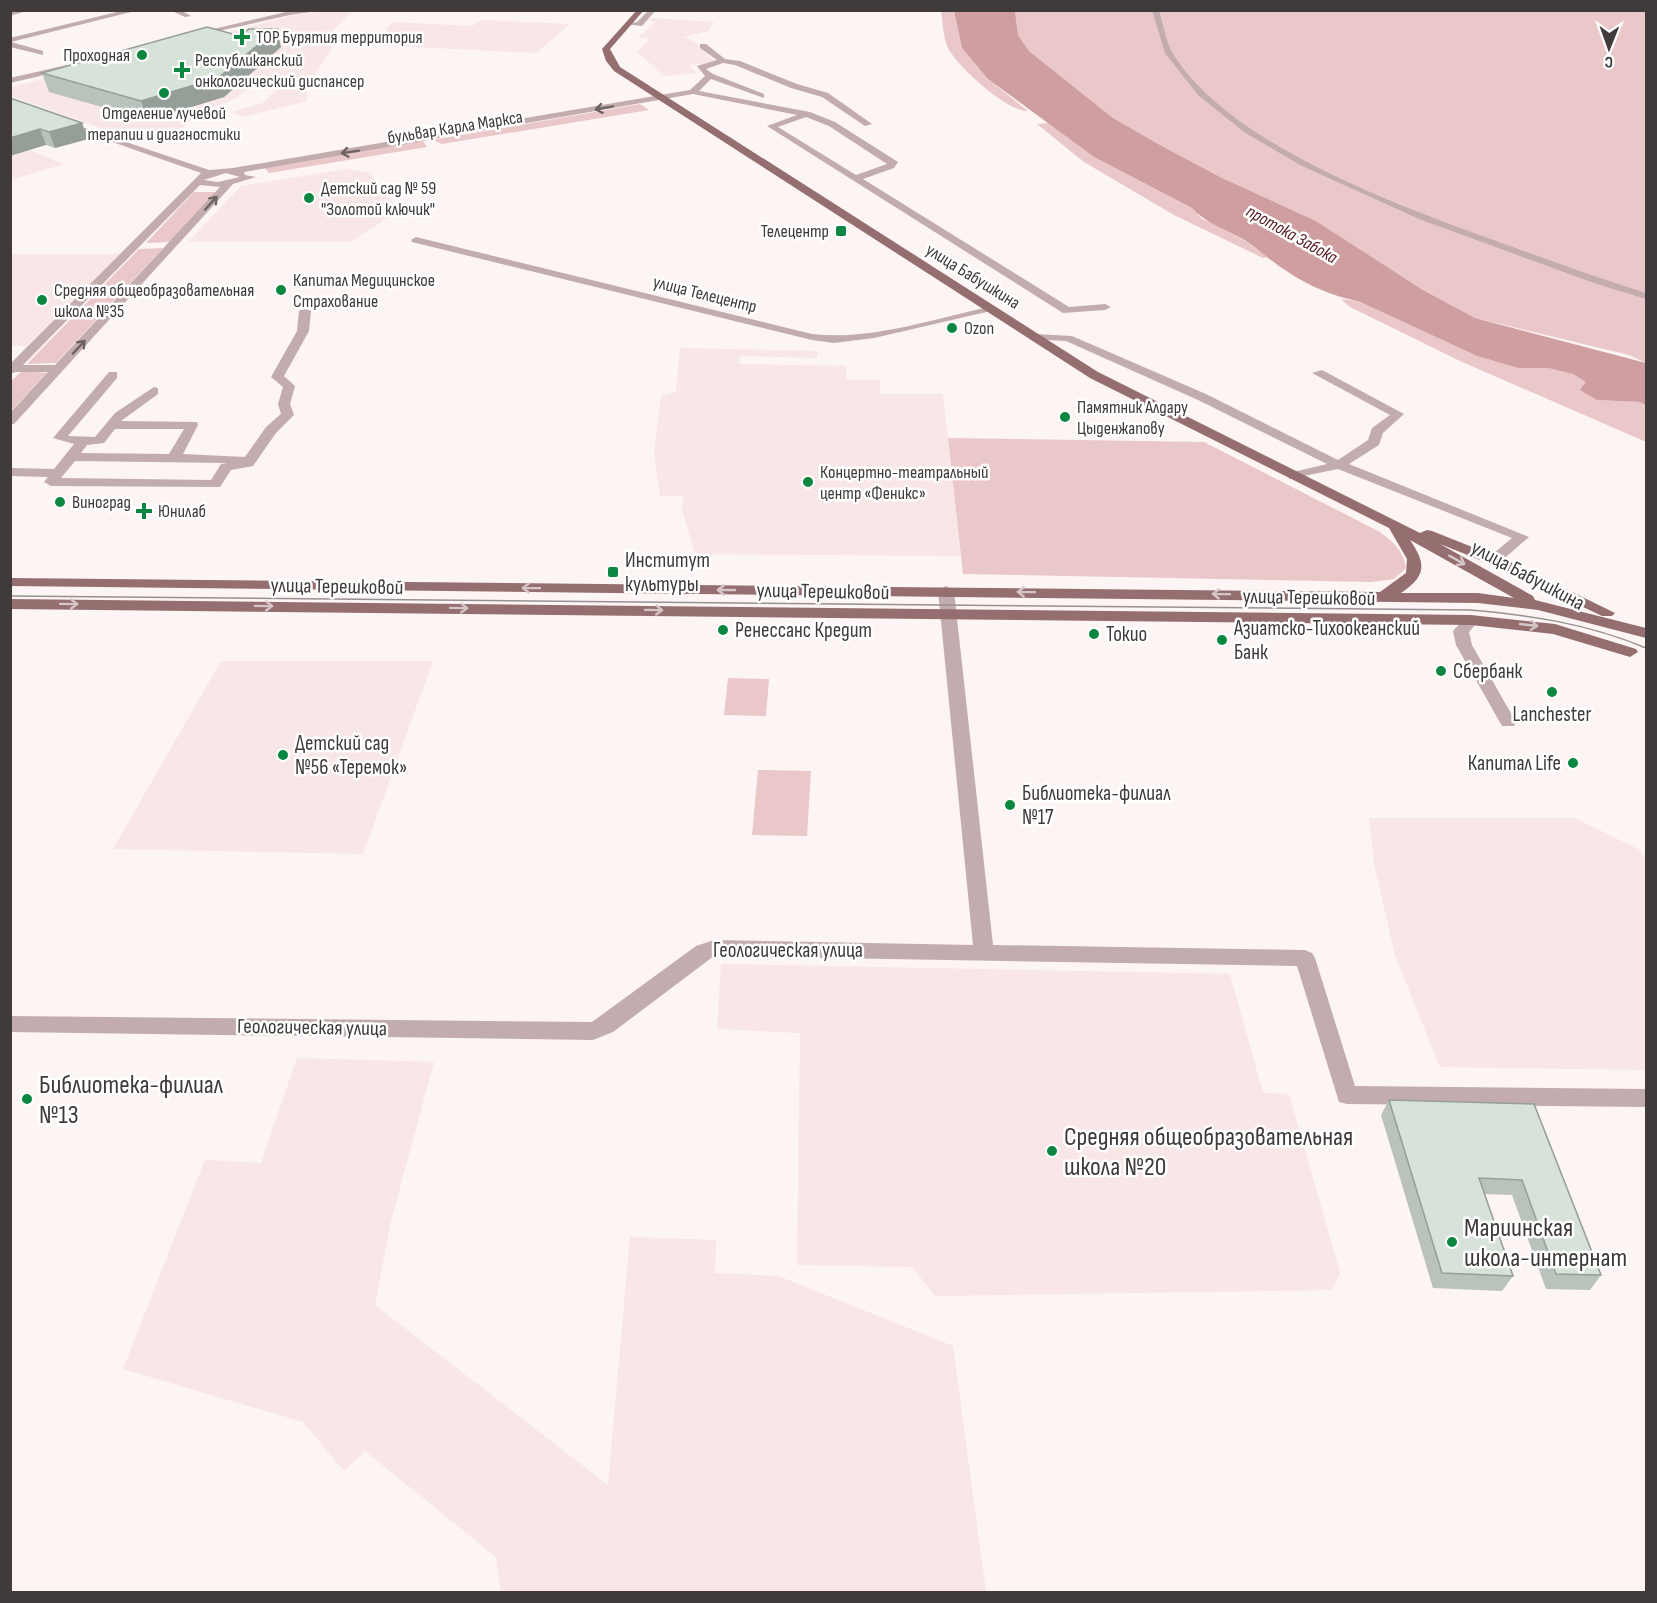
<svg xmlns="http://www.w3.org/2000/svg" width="1657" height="1603" viewBox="0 0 1657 1603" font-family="'Sofia Sans Condensed',sans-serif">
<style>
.built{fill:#f9e6e6}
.green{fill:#eac7c9}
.water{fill:#cf9ea0}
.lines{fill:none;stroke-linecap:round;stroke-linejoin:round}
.minor{fill:#c3acad;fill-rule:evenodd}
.major{fill:#956e70;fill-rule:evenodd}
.tram{stroke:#989191;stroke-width:1.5}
.wall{fill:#b9c2bb}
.shaded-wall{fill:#969e98}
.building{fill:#d7e2d9;stroke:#969e98;stroke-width:1.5}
.oneway{stroke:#6e6262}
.oneway2{stroke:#d5c5c6}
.poi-dot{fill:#0c8741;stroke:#fff;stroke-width:2}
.labels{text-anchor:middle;stroke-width:5;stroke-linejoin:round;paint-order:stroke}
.far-poi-label{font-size:18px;fill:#403a3a;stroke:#fff;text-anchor:start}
.far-street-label{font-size:18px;fill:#403a3a;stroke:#fff}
.far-water-label{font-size:18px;font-style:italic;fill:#581b24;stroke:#fff}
.poi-label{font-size:21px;fill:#403a3a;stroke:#fff;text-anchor:start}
.street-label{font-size:21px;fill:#403a3a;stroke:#fff}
.near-poi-label{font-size:26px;fill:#403a3a;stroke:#fff;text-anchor:start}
</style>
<rect width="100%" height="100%" fill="#fdf4f4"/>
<!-- built -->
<g class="built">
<polygon points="330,11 352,11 328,36 332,49 307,85 307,101 242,117 232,112 263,103 280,86 250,86 235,99 198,113 182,128 140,142 11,96 11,87 299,14"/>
<polygon points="651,18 714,22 708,31 684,37 693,41 715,62 689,65 696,73 665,76 637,52 650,39 638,37 655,22 648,20"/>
<polygon points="482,20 570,24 536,53 375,45 392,22 472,26"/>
<polygon points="10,143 57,161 64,164 11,180"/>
<polygon points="347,169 370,173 399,210 351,242 188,242 241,186"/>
<polygon points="11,254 120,254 27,346 11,346"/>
<polygon points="680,348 818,351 817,358 740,356 739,364 846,366 846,380 880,380 880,394 943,394 961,556 695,554 682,510 683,496 660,496 654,454 661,396 676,392"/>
<polygon points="221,661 433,661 363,854 113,849"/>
<polygon points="1369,818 1575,818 1640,850 1646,861 1646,1070 1440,1067 1395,955 1374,864"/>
<polygon points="721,964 1230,974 1263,1093 1289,1094 1340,1273 1332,1290 935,1296 912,1267 797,1265 800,1033 717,1029"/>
<polygon points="297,1058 434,1062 391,1221 375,1305 608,1485 630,1237 716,1240 715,1273 778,1276 953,1346 986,1592 501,1592 496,1557 365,1451 344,1471 303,1422 123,1369 205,1160 261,1163"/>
</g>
<!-- green -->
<g class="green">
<path d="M 941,11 L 954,11 L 962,48 L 988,79 L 1028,111 C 1007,112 958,67 948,48 C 943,38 943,22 941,11 Z"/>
<polygon points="1015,11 1646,11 1646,363 1629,355 1475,318 1423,290 1316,221 1222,178 1160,145 1113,118 1029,51 1018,35"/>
<polygon points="640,104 649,110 442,144 433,140"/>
<polygon points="1048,123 1094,157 1192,208 1202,219 1222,226 1270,257 1263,258 1174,215 1084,162 1037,124"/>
<polygon points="418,141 423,141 427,147 269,173 264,167"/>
<polygon points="194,192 216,192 170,242 146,243"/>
<polygon points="163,248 56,363 27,364 139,249"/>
<polygon points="1341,299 1358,301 1477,356 1518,368 1548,368 1573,374 1587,382 1581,390 1597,400 1641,402 1646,405 1646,442 1460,361 1350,307"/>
<polygon points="22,371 47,373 11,411 11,381"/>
<path d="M 948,438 L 1204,442 L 1380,532 C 1394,543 1403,550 1406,568 L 1394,579 L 1371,582 L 963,574 Z"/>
<polygon points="728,678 769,679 766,716 724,715"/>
<polygon points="758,770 811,771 807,836 752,835"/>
</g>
<!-- water -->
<path class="water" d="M 954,11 L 1015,11 L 1018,35 L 1029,51 L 1113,118 L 1160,145 L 1222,178 L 1316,221 L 1423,290 L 1475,318 L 1646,363 L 1646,405 L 1640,402 L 1597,400 L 1580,390 L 1586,382 L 1573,374 L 1548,368 L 1518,368 L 1477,356 L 1358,301 C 1334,297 1305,284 1285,270 C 1270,261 1258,248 1243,239 C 1226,229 1205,223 1192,208 L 1094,157 L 988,79 L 962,48 Z"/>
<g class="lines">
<!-- minor -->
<g class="minor">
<polygon points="27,10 26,11 10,16 10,12"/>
<polygon points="125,10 139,10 11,42 43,51 43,55 10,47 10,38"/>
<polygon points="170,10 180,10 191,16 185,17"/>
<polygon points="324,10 290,15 192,37 188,35 290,11"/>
<polygon points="649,10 656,10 642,26 624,24 637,22"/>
<path d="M 1152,10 L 1159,10 C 1163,24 1166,42 1173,54 C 1233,150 1418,213 1521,250 C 1563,265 1604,280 1646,293 L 1646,299 L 1594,283 L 1419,219 L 1300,165 L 1244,132 L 1198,95 L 1165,53 Z"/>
<path d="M 700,44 L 706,44 L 725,59 L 740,61 L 797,84 L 828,93 L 872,124 L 865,126 L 822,97 L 791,88 L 735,65 L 723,63 L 706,69 L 713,74 L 764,94 L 764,98 L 711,79 L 699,91 L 810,112 L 835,122 L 898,162 L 894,168 L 863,179 L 1069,307 L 1105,304 L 1111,307 L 1105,310 L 1063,313 L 767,126 L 797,115 L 693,94 L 244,172 L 245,175 L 256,177 L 233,184 L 14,424 L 10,425 L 10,413 L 48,372 L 16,372 L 10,374 L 10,364 L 201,173 L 58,123 L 58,119 L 209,170 L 233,168 L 690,90 L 705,76 L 697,66 L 717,60 L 700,48 ZM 806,117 L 829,126 L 887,164 L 856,175 L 778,127 ZM 226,173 L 240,177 L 218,182 L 204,180 ZM 200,185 L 220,187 L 55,365 L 23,365 Z"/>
<polygon points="67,65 70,69 10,83 10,78"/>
<path d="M 416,237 L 812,334 C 870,341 933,319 989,307 L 995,310 L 874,338 L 834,343 L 812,340 L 412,242 L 411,240 Z"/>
<path d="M 305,308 L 311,311 L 309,331 L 284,376 L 295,386 L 290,404 L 294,415 L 276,433 L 253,466 L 231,470 L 220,487 L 51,486 L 44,482 L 48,477 L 10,476 L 10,468 L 54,469 L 74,444 L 53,438 L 109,372 L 117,372 L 117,378 L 68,436 L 95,437 L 115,413 L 154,387 L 158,388 L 158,394 L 121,421 L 197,422 L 198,425 L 183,454 L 245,457 L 266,427 L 281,414 L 278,404 L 283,387 L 271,377 L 297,331 L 299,311 ZM 115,429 L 184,429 L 169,454 L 81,453 L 87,445 L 104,443 ZM 75,461 L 227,463 L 221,464 L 211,480 L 61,478 Z"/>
<polygon points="1034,334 1072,336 1206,394 1338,460 1368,440 1372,428 1390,415 1312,373 1322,370 1404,414 1383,433 1379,445 1349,464 1529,537 1499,563 1489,563 1487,560 1489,557 1512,538 1338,469 1289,479 1289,473 1327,464 1198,400 1066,341 1030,339 1030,335"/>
<polygon points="946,586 954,591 993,945 1305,950 1312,953 1315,958 1355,1086 1646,1089 1646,1107 1347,1104 1339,1102 1297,966 714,956 613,1032 593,1040 10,1032 10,1016 592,1022 696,946 714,940 973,945 938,591"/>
<polygon points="1471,615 1479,620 1469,632 1472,645 1516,722 1514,726 1502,726 1456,645 1453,631 1466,617"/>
</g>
<!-- major -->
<g class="major">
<path d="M 637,10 L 644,10 L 610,49 L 620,67 L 1098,372 L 1420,533 L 1427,530 L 1432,531 L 1515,564 L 1615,613 L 1612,616 L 1602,616 L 1505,570 L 1440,544 L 1533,596 L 1535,600 L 1646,628 L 1646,638 L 1538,610 L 1478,603 L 10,586 L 10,578 L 1380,592 L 1406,573 L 1407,559 L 1389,528 L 1090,378 L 614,71 L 606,61 L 602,49 ZM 1410,540 L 1514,598 L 1478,593 L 1401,593 C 1427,576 1426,563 1410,540 Z"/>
<polygon points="10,599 1471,615 1555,624 1636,649 1638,652 1630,657 1553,634 1471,625 10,609"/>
</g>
<!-- tram -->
<path class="tram" d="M 10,596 L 1470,610 C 1531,615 1589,624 1646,648"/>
</g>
<!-- wall -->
<g class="wall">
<polygon points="281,47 224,97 148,120 49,92 42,73"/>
<polygon points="10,98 88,139 55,148 46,145"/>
<polygon points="1389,1100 1534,1104 1601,1275 1590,1290 1546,1289 1512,1195 1484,1194 1513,1276 1502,1291 1433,1288 1381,1115"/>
</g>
<!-- shaded-wall -->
<g class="shaded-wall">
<polygon points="277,29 281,47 224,97 148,120 141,101"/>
<polygon points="82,123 88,139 55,148 49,132"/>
<polygon points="40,129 46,145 10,156 10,138"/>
</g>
<!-- building -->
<g class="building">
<polygon points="207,27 240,36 249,29 277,29 218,78 141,101 42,73"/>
<polygon points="10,98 82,123 49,132 40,129 10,138"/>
<polygon points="1389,1100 1534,1104 1601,1275 1556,1274 1522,1180 1479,1178 1513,1276 1442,1273"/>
</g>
<!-- one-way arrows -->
<defs><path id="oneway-shaft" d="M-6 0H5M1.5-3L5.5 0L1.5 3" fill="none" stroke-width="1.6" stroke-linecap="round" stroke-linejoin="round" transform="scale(1.5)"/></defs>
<g class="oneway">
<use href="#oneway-shaft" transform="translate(604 108) rotate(170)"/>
<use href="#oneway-shaft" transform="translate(350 152) rotate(171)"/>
<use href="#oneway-shaft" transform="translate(211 203) rotate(-48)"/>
<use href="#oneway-shaft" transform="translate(79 347) rotate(-47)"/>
</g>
<g class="oneway2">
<use href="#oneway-shaft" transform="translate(1457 560) rotate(29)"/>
<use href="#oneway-shaft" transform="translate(531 588) rotate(-179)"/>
<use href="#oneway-shaft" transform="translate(726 590) rotate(-180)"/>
<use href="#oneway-shaft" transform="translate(1026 592) rotate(-179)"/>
<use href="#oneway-shaft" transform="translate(1221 594) rotate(-179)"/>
<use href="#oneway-shaft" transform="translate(69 604) rotate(1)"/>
<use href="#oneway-shaft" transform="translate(264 606) rotate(1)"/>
<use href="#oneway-shaft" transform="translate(459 608) rotate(1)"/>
<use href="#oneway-shaft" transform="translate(654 610) rotate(1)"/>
<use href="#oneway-shaft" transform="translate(1529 625) rotate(6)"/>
</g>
<!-- markers -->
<g class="poi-dot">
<path d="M239 28h6v6h6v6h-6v6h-6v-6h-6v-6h6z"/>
<circle cx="142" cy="55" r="6"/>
<path d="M179 61h6v6h6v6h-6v6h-6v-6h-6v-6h6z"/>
<circle cx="164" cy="93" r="6"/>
<circle cx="309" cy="198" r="6"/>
<rect x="835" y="225" width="12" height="12" rx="3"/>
<circle cx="281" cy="290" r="6"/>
<circle cx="42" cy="300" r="6"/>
<circle cx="952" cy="328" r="6"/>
<circle cx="1065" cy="417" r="6"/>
<circle cx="808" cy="482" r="6"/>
<circle cx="60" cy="502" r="6"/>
<path d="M141 502h6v6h6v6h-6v6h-6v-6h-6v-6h6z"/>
<rect x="607" y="566" width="12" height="12" rx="3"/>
<circle cx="723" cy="630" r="6"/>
<circle cx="1094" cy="634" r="6"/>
<circle cx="1222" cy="640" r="6"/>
<circle cx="1441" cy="671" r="6"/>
<circle cx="1552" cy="692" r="6"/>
<circle cx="283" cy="755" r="6"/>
<circle cx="1573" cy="763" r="6"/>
<circle cx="1010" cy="805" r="6"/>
<circle cx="27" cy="1099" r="6"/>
<circle cx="1052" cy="1151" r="6"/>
<circle cx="1452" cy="1242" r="6"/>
</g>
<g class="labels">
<!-- far-poi labels -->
<g class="far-poi-label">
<text x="256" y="43">ТОР Бурятия территория</text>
<text x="130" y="61" text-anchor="end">Проходная</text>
<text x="195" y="66">Республиканский<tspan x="195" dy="21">онкологический диспансер</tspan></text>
<text x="164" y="119" text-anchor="middle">Отделение лучевой<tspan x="164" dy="21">терапии и диагностики</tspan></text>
<text x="321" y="194">Детский сад № 59<tspan x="321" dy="21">"Золотой ключик"</tspan></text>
<text x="829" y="237" text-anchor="end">Телецентр</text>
<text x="293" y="286">Капитал Медицинское<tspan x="293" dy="21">Страхование</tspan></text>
<text x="54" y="296">Средняя общеобразовательная<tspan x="54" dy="21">школа №35</tspan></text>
<text x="964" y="334">Ozon</text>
<text x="1077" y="413">Памятник Алдару<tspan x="1077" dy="21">Цыденжапову</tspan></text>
<text x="820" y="478">Концертно-театральный<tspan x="820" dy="21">центр «Феникс»</tspan></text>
<text x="72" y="508">Виноград</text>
<text x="158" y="517">Юнилаб</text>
</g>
<!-- far-street labels -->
<g class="far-street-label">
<text transform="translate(455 127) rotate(-9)" y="6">бульвар Карла Маркса</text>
<text transform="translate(973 276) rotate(32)" y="6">улица Бабушкина</text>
<text transform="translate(705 294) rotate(14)" y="6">улица Телецентр</text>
</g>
<!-- far-water labels -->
<g class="far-water-label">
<text transform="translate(1292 234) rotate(29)" y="6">протока Забока</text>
</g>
<!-- poi labels -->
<g class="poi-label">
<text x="625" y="567">Институт<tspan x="625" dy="24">культуры</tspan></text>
<text x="1234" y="635">Азиатско-Тихоокеанский<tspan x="1234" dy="24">Банк</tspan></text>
<text x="735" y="637">Ренессанс Кредит</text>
<text x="1106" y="641">Токио</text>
<text x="1453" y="678">Сбербанк</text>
<text x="1552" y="721" text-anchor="middle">Lanchester</text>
<text x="295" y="750">Детский сад<tspan x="295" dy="24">№56 «Теремок»</tspan></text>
<text x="1561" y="770" text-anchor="end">Капитал Life</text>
<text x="1022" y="800">Библиотека-филиал<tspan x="1022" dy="24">№17</tspan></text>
</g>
<!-- street labels -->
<g class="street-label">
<text transform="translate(1528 575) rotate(28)" y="7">улица Бабушкина</text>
<text transform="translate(337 586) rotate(1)" y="7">улица Терешковой</text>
<text transform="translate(823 591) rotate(1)" y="7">улица Терешковой</text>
<text transform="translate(1309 597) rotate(1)" y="7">улица Терешковой</text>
<text x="788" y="957">Геологическая улица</text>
<text transform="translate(312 1027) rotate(1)" y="7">Геологическая улица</text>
</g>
<!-- near-poi labels -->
<g class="near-poi-label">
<text x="39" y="1093">Библиотека-филиал<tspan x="39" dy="30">№13</tspan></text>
<text x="1064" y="1145">Средняя общеобразовательная<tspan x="1064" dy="30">школа №20</tspan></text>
<text x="1464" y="1236">Мариинская<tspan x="1464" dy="30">школа-интернат</tspan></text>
</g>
</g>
<!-- border -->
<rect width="1657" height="1603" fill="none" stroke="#403a3a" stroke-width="24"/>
<!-- north arrow -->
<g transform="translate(1609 48) rotate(181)" stroke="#ffffff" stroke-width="4.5" paint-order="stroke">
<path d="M0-4.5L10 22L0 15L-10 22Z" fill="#403a3a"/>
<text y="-9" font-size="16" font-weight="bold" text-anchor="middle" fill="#403a3a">С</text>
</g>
</svg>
